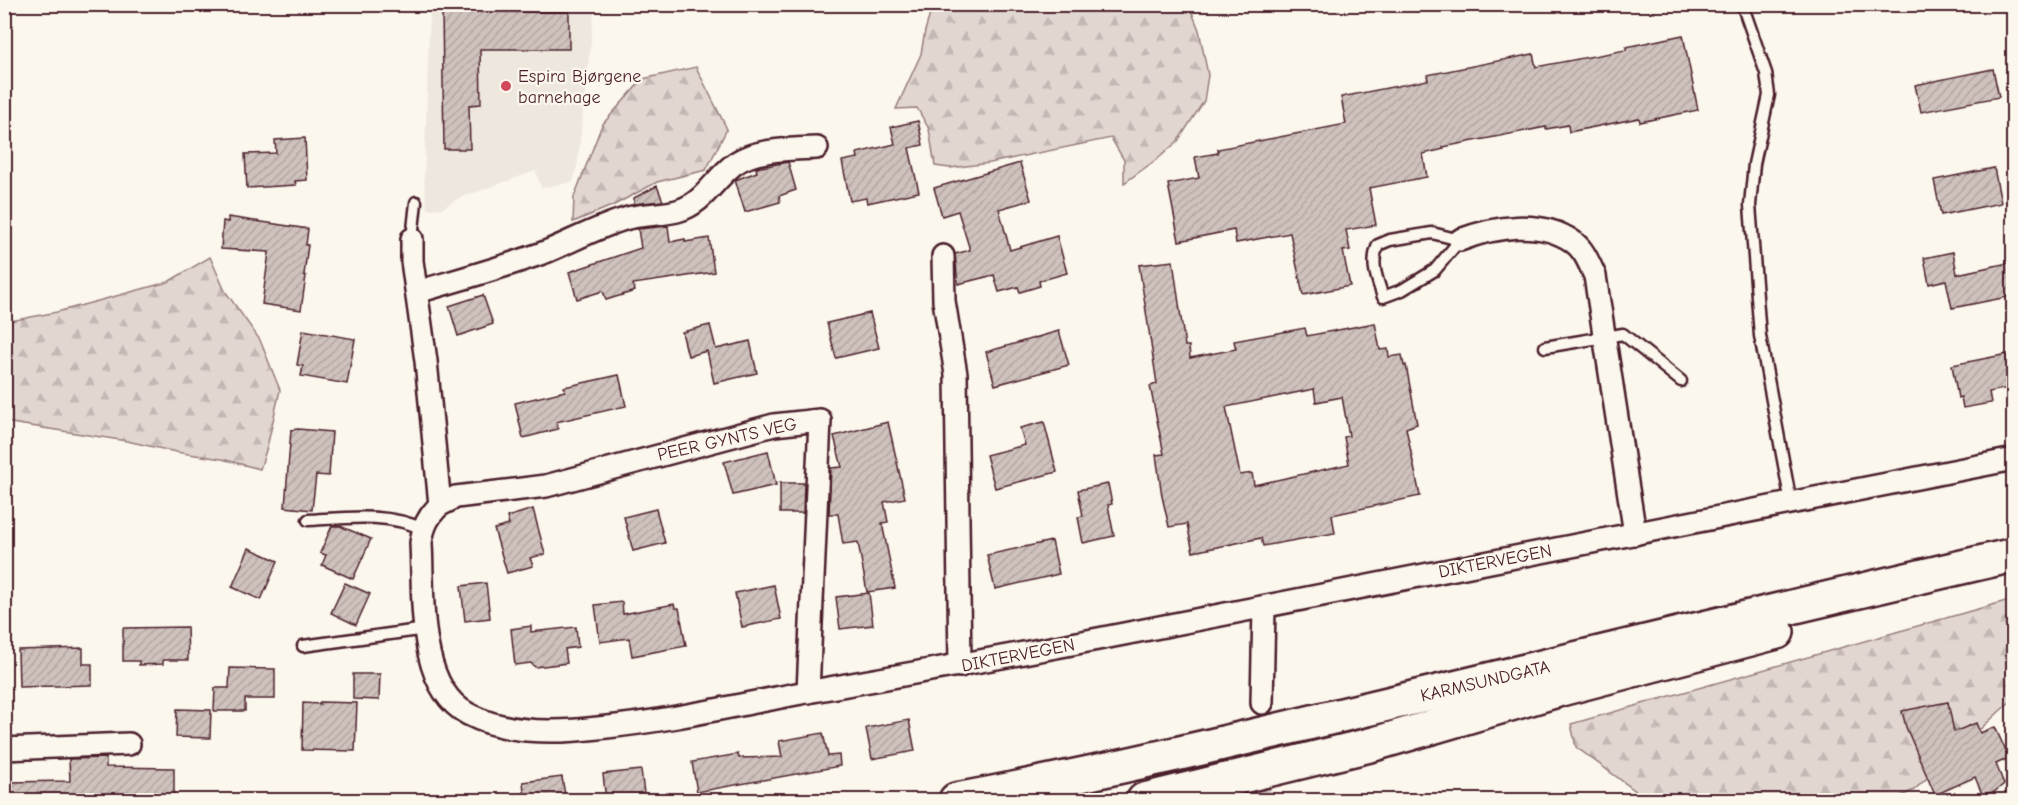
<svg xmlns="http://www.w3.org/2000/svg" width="2018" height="805" viewBox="0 0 2018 805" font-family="'Comic Neue',sans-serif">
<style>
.built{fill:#eee7de}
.forest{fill:url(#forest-firs);stroke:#967b7e;stroke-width:1.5}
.building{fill:url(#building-hatch);stroke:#4a1f2b;stroke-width:1.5;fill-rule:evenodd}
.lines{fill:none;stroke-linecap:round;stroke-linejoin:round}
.minor-tunnel{stroke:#d8ccc5;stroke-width:21;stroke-dasharray:21 10;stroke-linecap:butt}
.service-casing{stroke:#4a1f2b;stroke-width:15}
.minor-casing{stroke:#4a1f2b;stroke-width:26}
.trunk-casing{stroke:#4a1f2b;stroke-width:38}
.service{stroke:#fbf7ec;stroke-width:10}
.minor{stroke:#fbf7ec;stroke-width:21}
.trunk{stroke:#fbf7ec;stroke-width:33}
.poi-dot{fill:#d1495b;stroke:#fbf7ec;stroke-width:2}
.labels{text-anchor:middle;stroke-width:4.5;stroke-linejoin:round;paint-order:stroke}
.poi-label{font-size:18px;fill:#4a1f2b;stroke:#fbf7ec;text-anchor:start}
.street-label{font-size:18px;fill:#4a1f2b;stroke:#fbf7ec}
</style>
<defs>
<pattern id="forest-firs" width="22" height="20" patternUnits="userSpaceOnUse" patternTransform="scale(1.5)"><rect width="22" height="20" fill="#e2d7d0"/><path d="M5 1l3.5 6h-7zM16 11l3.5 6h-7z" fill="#c3b8b3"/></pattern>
<pattern id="building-hatch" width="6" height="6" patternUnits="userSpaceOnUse" patternTransform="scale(1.5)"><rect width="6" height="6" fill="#cfc2bc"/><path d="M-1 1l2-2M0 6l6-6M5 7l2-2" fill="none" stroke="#b3a6a2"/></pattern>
</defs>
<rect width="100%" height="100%" fill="#fbf7ec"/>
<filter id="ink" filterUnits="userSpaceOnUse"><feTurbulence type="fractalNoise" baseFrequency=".0167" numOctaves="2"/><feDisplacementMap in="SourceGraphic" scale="12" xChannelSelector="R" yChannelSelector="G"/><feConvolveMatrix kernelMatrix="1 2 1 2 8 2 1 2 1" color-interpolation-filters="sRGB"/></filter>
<g filter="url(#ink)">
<!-- built -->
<polygon class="built" points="430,5 595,5 577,167 573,182 541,188 536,171 459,198 443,208 427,209 424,179"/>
<!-- forest -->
<g class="forest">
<polygon points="933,4 1189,5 1199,30 1208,75 1204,101 1178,141 1160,157 1124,183 1124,160 1111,138 990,163 950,168 935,166 929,129 917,108 896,109 921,54 925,31"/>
<polygon points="696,67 727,129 706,170 657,182 614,205 573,222 574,197 602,125 643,79"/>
<polygon points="210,257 225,291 260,340 280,390 267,447 260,469 222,459 176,452 127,441 5,422 5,322 57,312 168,282"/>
<polygon points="2013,599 2013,699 1914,790 1893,800 1648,800 1576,747 1571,724"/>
</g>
<!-- building -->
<g class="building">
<polygon points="442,11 569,12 569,49 480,49 481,104 469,105 470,149 444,149"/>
<polygon points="1683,35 1698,110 1640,122 1639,118 1569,132 1568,125 1546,129 1546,127 1443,147 1444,149 1423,154 1427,177 1369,188 1376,225 1346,230 1350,250 1343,251 1350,286 1303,295 1290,233 1236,243 1234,230 1179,241 1168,184 1199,178 1195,157 1218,153 1218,149 1346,124 1341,97 1428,80 1427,75 1533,54 1536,67 1626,50 1626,47"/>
<polygon points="1993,69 1999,97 1921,112 1915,85"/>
<polygon points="918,121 923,145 909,148 919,192 867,203 866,198 850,201 842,161 858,158 857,153 895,144 891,127"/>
<polygon points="305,138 307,180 295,181 296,185 247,188 245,154 276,153 275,140"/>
<polygon points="788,162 796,190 779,196 780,202 745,212 735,180 757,172 756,168"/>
<polygon points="1020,163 1031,200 999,209 1010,250 1057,236 1067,273 1039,281 1040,286 1020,292 1018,287 999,292 994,275 958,284 955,254 970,250 958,211 942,216 934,188"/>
<polygon points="1994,168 2001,203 1941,215 1934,180"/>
<polygon points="657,186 663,201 634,204 634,198"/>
<polygon points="228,217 308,229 306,245 308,245 304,275 306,276 301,310 262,304 269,252 221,249 223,221 228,222"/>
<polygon points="668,226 670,242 685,239 685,242 709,238 714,272 633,284 635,291 606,300 603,291 577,299 569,272 641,248 638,229"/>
<polygon points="1953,252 1957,274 2013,262 2013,296 1952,308 1946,280 1929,284 1924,258"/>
<path d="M 1173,261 L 1185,346 L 1189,346 L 1190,358 L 1236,349 L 1234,341 L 1305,328 L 1307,336 L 1375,323 L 1380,350 L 1388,349 L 1389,357 L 1402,355 L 1404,366 L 1406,365 L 1417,424 L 1406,428 L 1420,496 L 1332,515 L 1335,533 L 1263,546 L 1261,538 L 1193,552 L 1187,524 L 1169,527 L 1162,496 L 1156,455 L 1164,454 L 1150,386 L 1157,384 L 1139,265 ZM 1314,389 L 1316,402 L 1342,397 L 1349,436 L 1344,437 L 1349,464 L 1254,485 L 1252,473 L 1240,475 L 1226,407 Z"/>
<polygon points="483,295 493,324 458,336 449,306"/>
<polygon points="870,313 879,348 836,358 827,323"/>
<polygon points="710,325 716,349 750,341 757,373 714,383 707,351 688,356 682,332"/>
<polygon points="303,330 355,339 347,384 301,376 303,366 297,365"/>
<polygon points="1059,331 1069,365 995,385 986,352"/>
<polygon points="2013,353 2013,387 1989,392 1991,403 1963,408 1961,397 1958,398 1952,365"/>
<polygon points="619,375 626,406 556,422 558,429 523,438 515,403 565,391 564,387"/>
<polygon points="888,422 905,498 884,502 888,522 882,523 895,588 867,592 858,542 843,544 838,514 829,514 831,468 842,467 834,436"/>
<polygon points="1044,422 1057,472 995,488 986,455 1025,445 1020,428"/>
<polygon points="298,429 332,432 329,476 316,475 312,510 285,507 291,430"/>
<polygon points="768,451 776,485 733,495 724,462"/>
<polygon points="780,483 804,483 803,513 780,513"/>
<polygon points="1108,484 1112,504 1108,505 1114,536 1083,543 1078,517 1083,516 1078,490"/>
<polygon points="533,509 545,554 530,558 533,566 507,573 494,529 509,525 507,517"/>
<polygon points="656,509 665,543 633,551 624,517"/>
<polygon points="332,526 340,526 371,539 353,579 322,565 326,555 320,553"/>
<polygon points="1052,541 1059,574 995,589 987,555"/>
<polygon points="249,548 278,561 261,600 232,587"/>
<polygon points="345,583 370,594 356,625 331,613"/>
<polygon points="486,583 490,618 465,621 461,586"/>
<polygon points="774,585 781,619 742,627 735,593"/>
<polygon points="869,593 873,625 840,629 836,597"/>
<polygon points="622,602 623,614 674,604 675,608 679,608 686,646 632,656 629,638 600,642 595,605"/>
<polygon points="531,626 531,632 576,627 578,647 565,649 567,663 535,667 531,663 515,665 511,629"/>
<polygon points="187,627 188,660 163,660 163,664 139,665 139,661 123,661 123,628"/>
<polygon points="83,648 83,664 92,664 92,685 19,687 18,650"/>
<polygon points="230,668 275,669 275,699 245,699 245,711 214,711 215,688 229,688"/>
<polygon points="353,674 380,674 379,700 353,699"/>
<polygon points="320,702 357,703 355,751 302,750 303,703 320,704"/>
<polygon points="1948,702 1954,732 1976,723 1980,733 1995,727 2009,758 1996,764 2004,784 1994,792 1982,794 1975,777 1935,795 1906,727 1902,711"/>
<polygon points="177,709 211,710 210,738 176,737"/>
<polygon points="909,720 915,751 872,759 866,728"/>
<polygon points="823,733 828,756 839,755 840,766 697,792 692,762 738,754 739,758 782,757 779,741"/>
<polygon points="106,758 106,767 174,768 174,801 129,801 129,798 86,797 86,801 9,801 9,782 70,781 69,759"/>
<polygon points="641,770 645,801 606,801 603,774"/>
<polygon points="562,777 566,801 525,801 523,782"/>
</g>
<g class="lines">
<!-- minor-tunnel -->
<polyline class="minor-tunnel" points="1260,800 1262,703"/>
<defs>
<g id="service">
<polyline points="1742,4 1766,73 1769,95 1754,164 1750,205 1760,336 1791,503"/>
<path d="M 1432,233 L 1460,240 L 1435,270 L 1402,290 L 1383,297 C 1377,279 1370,263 1378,245 L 1390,240 Z"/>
<polyline points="412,239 416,202"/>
<polyline points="1545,347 1623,334 1681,381"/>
<path d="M 308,520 C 346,518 387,512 423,529"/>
<polyline points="303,646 426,629"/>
</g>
<g id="minor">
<path d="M 412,239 L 412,261 L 426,361 L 440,505 C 428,516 423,527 421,543 C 424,595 416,686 468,714 C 506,734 557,733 598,728 C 669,721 738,705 807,692 C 915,673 1022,654 1129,633 C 1424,576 1719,518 2014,459"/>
<path d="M 1460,240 C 1494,227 1540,219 1572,241 C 1584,249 1589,263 1595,276 L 1635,534"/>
<polyline points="943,256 944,301 956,374 960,666"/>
<path d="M 417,292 C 461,279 505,267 548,251 C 574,240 600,226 628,218 C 644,214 661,215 677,211 C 703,204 713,181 733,165 C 753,149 792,149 817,148"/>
<polyline points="440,505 456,497 546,486 774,425 820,420 808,692"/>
<polyline points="1262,703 1264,607"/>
<polyline points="4,749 129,744"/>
</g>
<g id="trunk">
<path d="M 956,800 C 1095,774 1233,741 1371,708 C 1585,657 1799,604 2014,555"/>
<polyline points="1144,800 1374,744 1561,689 1777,632"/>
</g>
</defs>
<!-- service casing -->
<use href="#service" class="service-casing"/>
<!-- minor casing -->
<use href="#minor" class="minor-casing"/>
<!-- trunk casing -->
<use href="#trunk" class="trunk-casing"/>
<!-- service -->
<use href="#service" class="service"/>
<!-- minor -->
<use href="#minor" class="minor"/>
<!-- trunk -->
<use href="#trunk" class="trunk"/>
</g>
</g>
<!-- markers -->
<circle class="poi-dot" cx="506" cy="86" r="6"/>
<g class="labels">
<!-- poi labels -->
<g class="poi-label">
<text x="518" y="82">Espira Bjørgene<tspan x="518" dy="21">barnehage</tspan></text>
</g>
<!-- street labels -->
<g class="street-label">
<text transform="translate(727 439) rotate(-13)" y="6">PEER GYNTS VEG</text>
<text transform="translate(1495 561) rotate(-11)" y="6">DIKTERVEGEN</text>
<text transform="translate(1018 655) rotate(-11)" y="6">DIKTERVEGEN</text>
<text transform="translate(1485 681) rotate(-13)" y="6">KARMSUNDGATA</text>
</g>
</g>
<!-- margin -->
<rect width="2018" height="805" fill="none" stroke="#fbf7ec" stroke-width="24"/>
<rect x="12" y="12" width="1994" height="781" fill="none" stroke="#4a1f2b" stroke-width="2" filter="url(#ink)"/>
</svg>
